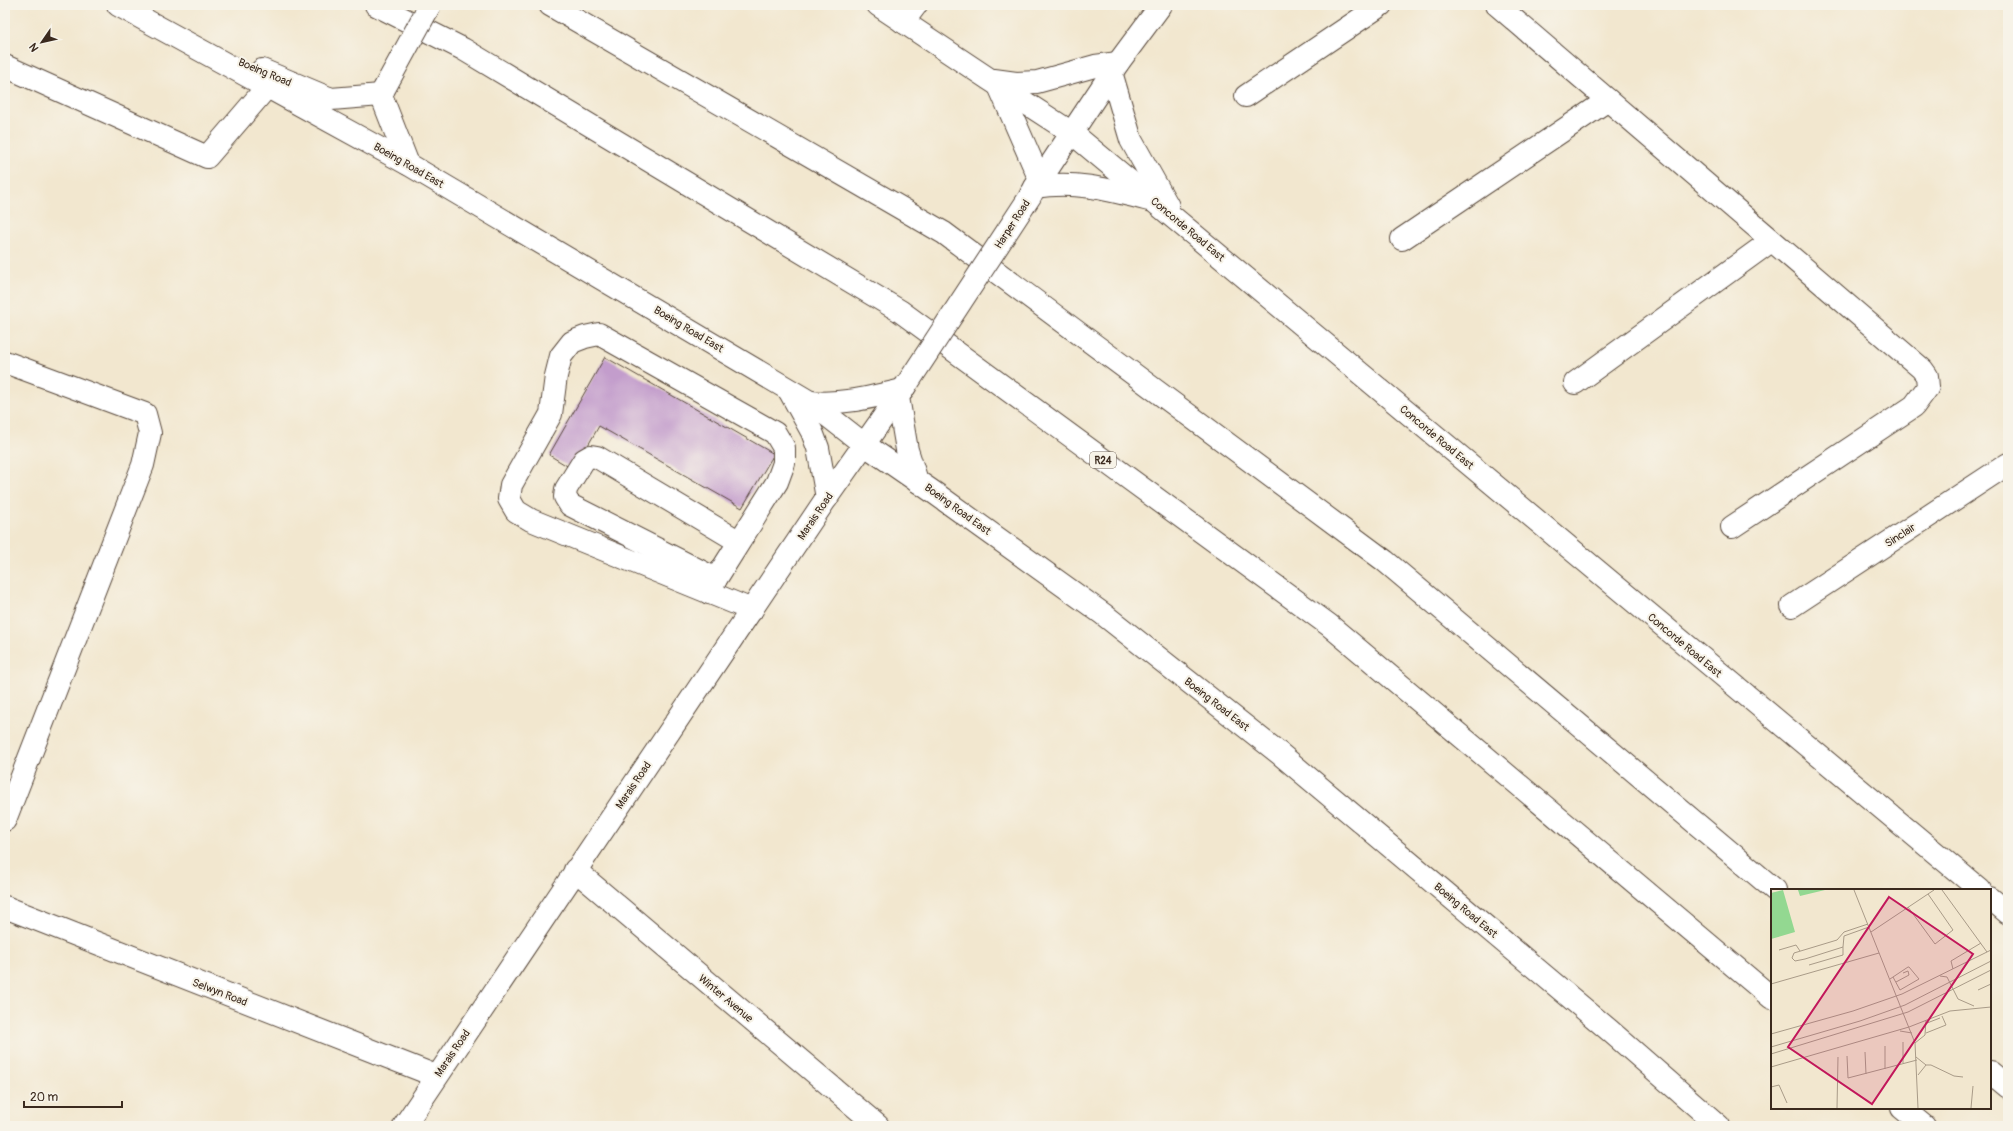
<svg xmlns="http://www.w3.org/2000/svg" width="2013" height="1131" viewBox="0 0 2013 1131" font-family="Pangolin,sans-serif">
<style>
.building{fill:#c39dcc}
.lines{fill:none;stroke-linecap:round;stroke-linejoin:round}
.minor-casing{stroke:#564639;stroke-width:24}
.major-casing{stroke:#564639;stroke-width:24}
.highway-casing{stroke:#564639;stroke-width:24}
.minor{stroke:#fff;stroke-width:22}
.major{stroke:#fff;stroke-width:22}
.highway{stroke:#fff;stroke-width:22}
.minor-bridge-casing{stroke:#564639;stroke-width:24;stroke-linecap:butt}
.major-bridge-casing{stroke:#564639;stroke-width:24;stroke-linecap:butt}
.minor-bridge{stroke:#fff;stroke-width:22}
.major-bridge{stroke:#fff;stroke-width:22}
.labels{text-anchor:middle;stroke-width:4;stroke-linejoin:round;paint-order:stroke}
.shield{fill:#f7f3e8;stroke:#73665b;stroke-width:1}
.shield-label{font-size:10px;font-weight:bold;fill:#3b2a1e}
.street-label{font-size:11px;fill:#3b2a1e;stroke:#f7f3e8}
.inset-road{fill:none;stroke:#a99b88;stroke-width:1}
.view{fill:#c2185b;fill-opacity:0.15;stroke:#c2185b;stroke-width:2}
.inset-edge{fill:none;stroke:#3b2a1e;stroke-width:2}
</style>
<rect width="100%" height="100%" fill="#f7f3e8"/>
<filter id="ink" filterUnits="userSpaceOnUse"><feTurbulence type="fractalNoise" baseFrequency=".025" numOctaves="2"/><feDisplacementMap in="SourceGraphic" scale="8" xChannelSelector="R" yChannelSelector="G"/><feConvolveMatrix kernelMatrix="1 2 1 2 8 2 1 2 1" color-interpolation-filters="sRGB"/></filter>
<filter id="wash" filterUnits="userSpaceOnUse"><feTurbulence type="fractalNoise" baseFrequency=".012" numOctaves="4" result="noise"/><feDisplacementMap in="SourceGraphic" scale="16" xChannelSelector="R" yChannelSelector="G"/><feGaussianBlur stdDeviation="0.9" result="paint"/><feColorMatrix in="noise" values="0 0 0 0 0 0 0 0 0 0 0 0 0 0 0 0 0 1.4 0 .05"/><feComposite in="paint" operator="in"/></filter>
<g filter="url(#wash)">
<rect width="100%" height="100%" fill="#f2e7cf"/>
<g id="blocks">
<!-- building -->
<polygon class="building" points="605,357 774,454 742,508 599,426 574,470 549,455"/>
</g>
</g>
<g filter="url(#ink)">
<use href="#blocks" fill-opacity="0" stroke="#564639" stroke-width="1"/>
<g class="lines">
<defs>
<g id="minor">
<polyline points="1497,5 1922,369 1927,376 1928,387 1914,406 1732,527"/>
<polyline points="903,22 916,5"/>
<polyline points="5,66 207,157 267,87"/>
<polyline points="1246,96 1381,5"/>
<polyline points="1031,194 1118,63 1161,5"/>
<polyline points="1402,239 1608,100"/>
<polyline points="5,362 145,414 150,433 143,465 5,820"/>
<polyline points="1575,383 1771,241"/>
<polyline points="716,579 570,505 565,497 566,489 584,460 591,456 597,457 738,541"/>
<polyline points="709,593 716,579 777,482 784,463 784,448 775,433 599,334 585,337 572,342 561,356 556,376 551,414 511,485 509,499 516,511 531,520 752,610"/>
<polyline points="1792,606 2008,464"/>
<polyline points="575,870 878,1126"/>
<polyline points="5,907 436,1076"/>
<polyline points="404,1126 830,493 906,385"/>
</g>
<g id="major">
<polyline points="118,5 408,164 810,402 865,445 936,494 1103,614 1279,753 1609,1030 1719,1126"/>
<polyline points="878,5 989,79 1072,133 1980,890"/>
<polyline points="262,70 331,99 381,95"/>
<polyline points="1111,72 1131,140 1168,206"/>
<polyline points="994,80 1016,83 1037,82 1095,66 1118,63"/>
<polyline points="999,86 1040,180"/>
<polyline points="384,89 381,95 408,164"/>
<path d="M 1035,187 C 1076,180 1110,190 1149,200"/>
<polyline points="790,392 812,432 818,448 827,498"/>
<polyline points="898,397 907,450 917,481"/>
<path d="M 810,402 C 842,405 872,397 903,390"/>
<polyline points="1990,898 2008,913"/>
</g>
<g id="highway">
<polyline points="376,5 463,49 900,311 1329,625 1772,998"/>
<polyline points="550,5 944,233 1385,561 1775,890"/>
<polyline points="1990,1072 2008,1087"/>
<polyline points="1902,1108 1924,1126"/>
</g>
</defs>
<!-- minor casing -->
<use href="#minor" class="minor-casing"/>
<!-- major casing -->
<use href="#major" class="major-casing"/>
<!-- highway casing -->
<use href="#highway" class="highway-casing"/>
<!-- minor -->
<use href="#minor" class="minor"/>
<!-- major -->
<use href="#major" class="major"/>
<!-- highway -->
<use href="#highway" class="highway"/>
<defs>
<polyline id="minor-bridge" points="909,381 1031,195"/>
<polyline id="major-bridge" points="384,89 430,5"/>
</defs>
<!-- minor-bridge casing -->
<use href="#minor-bridge" class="minor-bridge-casing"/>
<!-- major-bridge casing -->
<use href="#major-bridge" class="major-bridge-casing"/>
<!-- minor-bridge -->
<use href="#minor-bridge" class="minor-bridge"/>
<!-- major-bridge -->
<use href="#major-bridge" class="major-bridge"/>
</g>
</g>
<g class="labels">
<!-- shield labels -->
<rect class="shield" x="1090" y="452" width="26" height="16" rx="3"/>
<g class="shield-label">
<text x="1103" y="464">R24</text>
</g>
<!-- street labels -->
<g class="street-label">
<text transform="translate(265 72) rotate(23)" y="4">Boeing Road</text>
<text transform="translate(409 165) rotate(30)" y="4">Boeing Road East</text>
<text transform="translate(1012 224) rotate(-57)" y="4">Harper Road</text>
<text transform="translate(1188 229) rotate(40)" y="4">Concorde Road East</text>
<text transform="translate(689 329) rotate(31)" y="4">Boeing Road East</text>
<text transform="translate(1437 437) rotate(40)" y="4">Concorde Road East</text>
<text transform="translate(958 509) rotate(36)" y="4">Boeing Road East</text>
<text transform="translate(815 516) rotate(-56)" y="4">Marais Road</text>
<text transform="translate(1900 535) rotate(-33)" y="4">Sinclair</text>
<text transform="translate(1685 645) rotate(40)" y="4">Concorde Road East</text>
<text transform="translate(1217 704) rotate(38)" y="4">Boeing Road East</text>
<text transform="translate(633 785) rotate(-56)" y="4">Marais Road</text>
<text transform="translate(1466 910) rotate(40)" y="4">Boeing Road East</text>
<text transform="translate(220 992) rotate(21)" y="4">Selwyn Road</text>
<text transform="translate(726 998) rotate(40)" y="4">Winter Avenue</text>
<text transform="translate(452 1053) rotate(-56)" y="4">Marais Road</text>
</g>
</g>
<!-- overview -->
<g transform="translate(1771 889)">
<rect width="220" height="220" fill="#f2e7cf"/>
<path d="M 12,1 L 24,43 L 0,50 L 0,4 ZM 27,1 L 54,1 L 29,7 Z" fill="#93d891"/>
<path class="inset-road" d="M 83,1 L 144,154 L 147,219M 171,1 L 216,63M 137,18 L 164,55 L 182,41 L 157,5M 97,35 L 73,43 L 66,51 L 23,64 L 21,69 L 24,72 L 34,70 L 72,58 L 73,47 L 98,38M 100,43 L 163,1M 8,61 L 25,56 L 29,62M 38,76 L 72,66 L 72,58M 182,80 L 180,72 L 210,54M 169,87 L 176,88 L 187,110 L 203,117M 119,90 L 137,78 L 138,78 L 148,90 L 129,101 L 122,88M 125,93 L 138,86 L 137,82 L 132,84M 0,95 L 108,64M 207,101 L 220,95M 156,134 L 169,129M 129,142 L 141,144M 155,144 L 175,136 L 171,127M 0,145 L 82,122 L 131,105 L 220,61M 144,154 L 154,146 L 155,131M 114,157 L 114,180M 0,158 L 89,132 L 134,116 L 220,72M 94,163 L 95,185M 0,165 L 137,123 L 220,81M 76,167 L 77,189 L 146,171M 145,168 L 155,176M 132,174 L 132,153M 0,178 L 138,138 L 179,122 L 220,118M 147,186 L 155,176 L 160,176 L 183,187 L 192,188M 0,198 L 8,196 L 16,214M 66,219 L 67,168M 200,219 L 202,197"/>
<path class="view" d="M 118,8 L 202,65 L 101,215 L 17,158 Z"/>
<rect width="220" height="220" class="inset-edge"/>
</g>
<!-- margin -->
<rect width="2013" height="1131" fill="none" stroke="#f7f3e8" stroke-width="20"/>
<!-- north arrow -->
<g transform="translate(42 42) rotate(236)" stroke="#f7f3e8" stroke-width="3" paint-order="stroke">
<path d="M0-3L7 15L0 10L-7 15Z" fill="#3b2a1e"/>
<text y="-6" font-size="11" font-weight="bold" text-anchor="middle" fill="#3b2a1e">N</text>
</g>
<!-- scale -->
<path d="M24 1101v6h98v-6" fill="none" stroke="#3b2a1e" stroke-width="2"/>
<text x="30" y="1101" font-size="12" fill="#3b2a1e" stroke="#f7f3e8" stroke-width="3" paint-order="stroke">20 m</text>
</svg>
